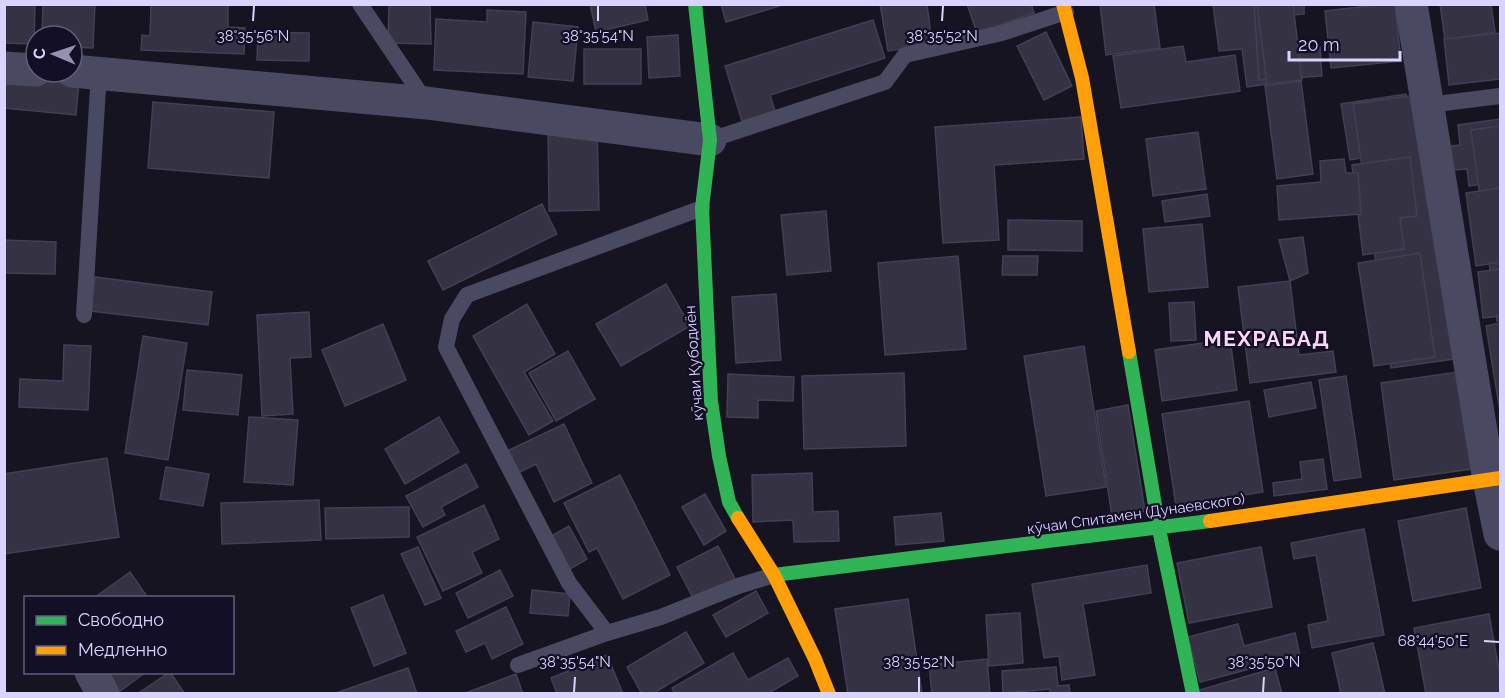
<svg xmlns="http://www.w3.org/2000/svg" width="1505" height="698" viewBox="0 0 1505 698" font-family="Raleway,sans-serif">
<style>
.building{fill:#343243;stroke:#433f54;stroke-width:1.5}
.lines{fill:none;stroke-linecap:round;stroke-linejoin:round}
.lane{stroke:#4a4962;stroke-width:16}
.street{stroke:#4a4962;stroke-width:33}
.fast{stroke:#30b455;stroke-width:14}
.slow{stroke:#ff9f0a;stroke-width:14}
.ticks{fill:none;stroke:#d9d4ff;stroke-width:2}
.labels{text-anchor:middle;stroke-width:4.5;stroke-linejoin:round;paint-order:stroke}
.street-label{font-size:15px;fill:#d9d4ff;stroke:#130f26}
.district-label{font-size:21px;font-weight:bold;letter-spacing:1.5px;fill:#ffd6f0;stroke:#130f26}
.ticks-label{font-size:15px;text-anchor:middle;fill:#d9d4ff;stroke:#130f26;stroke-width:4.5;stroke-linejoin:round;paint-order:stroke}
</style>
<rect width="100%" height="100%" fill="#161421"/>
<!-- building -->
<g class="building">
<polygon points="4,4 35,4 34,44 4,43"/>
<polygon points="43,4 95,4 93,48 72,47 72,36 42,36"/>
<polygon points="151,4 228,4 228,27 245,28 244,54 141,50 142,35 150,36"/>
<polygon points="389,4 430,4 431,44 388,43"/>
<polygon points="590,4 645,4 648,20 596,32"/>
<polygon points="721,4 786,4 726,22"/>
<polygon points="880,4 927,4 932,44 888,51"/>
<polygon points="967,4 1031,4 1034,13 977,33"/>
<polygon points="1100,4 1154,4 1160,48 1106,55"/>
<polygon points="1213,4 1257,4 1267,84 1247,87 1242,49 1219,51"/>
<polygon points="1254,4 1304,4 1304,14 1276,16 1278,50 1320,47 1322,76 1259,80"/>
<polygon points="1257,4 1293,4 1302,80 1267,84"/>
<polygon points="1386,4 1395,4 1401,61 1331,68 1325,11"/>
<polygon points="1440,4 1491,4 1495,32 1445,40"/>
<polygon points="487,10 526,12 523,74 434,70 436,19 487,22"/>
<polygon points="873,20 885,58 770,95 775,111 742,121 725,66"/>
<polygon points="533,22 578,27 573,81 528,77"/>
<polygon points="258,32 309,33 309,61 257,60"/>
<polygon points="1046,32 1072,86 1044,100 1017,46"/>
<polygon points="1500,33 1500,79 1449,85 1444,39"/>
<polygon points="678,35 680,76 649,78 647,37"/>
<polygon points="1183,46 1186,62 1235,55 1240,91 1121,108 1113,56"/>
<rect x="584" y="49" width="57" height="35"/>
<polygon points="4,73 79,81 76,115 4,108"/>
<polygon points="1301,81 1313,174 1277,179 1265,86"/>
<polygon points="1406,94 1414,149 1350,160 1341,104"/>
<polygon points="1416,95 1454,359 1391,368 1353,104"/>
<polygon points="153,102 274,112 269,178 148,168"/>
<polygon points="1081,117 1084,159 994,165 999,240 943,243 935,127"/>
<polygon points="1500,119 1500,182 1469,186 1467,169 1453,170 1450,146 1460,145 1458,125"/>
<polygon points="597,124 599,210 549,211 548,125"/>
<polygon points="1500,126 1500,321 1497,321 1471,130"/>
<polygon points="1198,132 1206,189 1153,196 1146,139"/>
<polygon points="1410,157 1417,216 1400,218 1404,249 1363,255 1352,165"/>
<polygon points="1344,159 1346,173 1358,173 1361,214 1279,220 1277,186 1321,182 1320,161"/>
<polygon points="1500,188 1500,262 1476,266 1466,193"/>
<polygon points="1207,194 1210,216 1165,222 1162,201"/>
<polygon points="542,204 557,234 443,290 428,261"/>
<polygon points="826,211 831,271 787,275 781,215"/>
<polygon points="1008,220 1082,221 1082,251 1008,250"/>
<polygon points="1202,224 1208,287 1149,292 1143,229"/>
<polygon points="1303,237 1308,273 1290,281 1279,240"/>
<polygon points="4,240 56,242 55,274 4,273"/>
<polygon points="1420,253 1435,357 1374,366 1358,263"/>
<polygon points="958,256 966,349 885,355 878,263"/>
<polygon points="1003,256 1038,256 1037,275 1002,275"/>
<polygon points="1500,269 1500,316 1483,318 1478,272"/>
<polygon points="95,277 212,292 208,325 91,311"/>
<polygon points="1290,281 1299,355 1333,351 1336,372 1250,383 1238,287"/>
<polygon points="666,284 690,326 621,366 596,324"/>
<polygon points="776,294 781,360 736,363 732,297"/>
<polygon points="1194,302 1196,340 1171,341 1169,303"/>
<polygon points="527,304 555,354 524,372 553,421 529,435 473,336"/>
<polygon points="309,312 311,357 290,358 293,414 262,416 257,315"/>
<polygon points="1500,323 1500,412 1486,326"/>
<polygon points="383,324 406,380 345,406 322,350"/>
<polygon points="143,336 187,343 168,460 125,453"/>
<polygon points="1230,339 1237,390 1162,401 1155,350"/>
<polygon points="64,345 91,346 88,410 19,407 20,379 63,381"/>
<polygon points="1084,346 1106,487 1046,496 1024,356"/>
<polygon points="568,351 595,399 556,421 529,373"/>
<polygon points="187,370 242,375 238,415 183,410"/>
<polygon points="1458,372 1471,469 1394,480 1381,383"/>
<polygon points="904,373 906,446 804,449 802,376"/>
<polygon points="728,374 794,377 793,401 758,400 758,418 727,417"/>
<polygon points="1346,376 1361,477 1334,481 1319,380"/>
<polygon points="1311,382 1316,408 1269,417 1264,390"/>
<polygon points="1249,401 1263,492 1176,506 1162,414"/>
<polygon points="1128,405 1145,511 1112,516 1096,411"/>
<polygon points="249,417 298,420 293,485 244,482"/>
<polygon points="439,417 459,452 405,484 385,449"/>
<polygon points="564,424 592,483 554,502 536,464 514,475 503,453"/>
<polygon points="107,458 119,537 4,554 4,474"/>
<polygon points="1323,459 1327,489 1274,496 1273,483 1302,479 1300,462"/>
<polygon points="466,464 478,487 441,507 445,515 423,527 406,496"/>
<polygon points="166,467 209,474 203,506 160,499"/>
<polygon points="812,473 813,512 838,511 839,541 794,542 793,520 753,522 752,475"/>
<polygon points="620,475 670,575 623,599 597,548 589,552 564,503"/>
<polygon points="705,494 726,531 704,545 682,507"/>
<polygon points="319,500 321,540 222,544 221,503"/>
<polygon points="484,505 499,539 472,552 482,573 443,591 417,537"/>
<polygon points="409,507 409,537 326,539 325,508"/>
<polygon points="1466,508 1481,588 1413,601 1398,521"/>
<polygon points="941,513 944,541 896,545 894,517"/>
<polygon points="569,526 587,559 565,572 546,539"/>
<polygon points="1364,529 1384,635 1312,648 1308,625 1328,621 1316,555 1294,559 1291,543"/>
<polygon points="718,546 735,579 694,600 677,567"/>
<polygon points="418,547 441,598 425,605 401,554"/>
<polygon points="1261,547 1272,607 1189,623 1177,563"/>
<polygon points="1147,565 1151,593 1083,604 1095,675 1062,680 1059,656 1044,658 1032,584"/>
<polygon points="500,570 513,596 468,618 456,593"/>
<polygon points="130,572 148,598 94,598"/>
<polygon points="532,590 570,594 568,616 530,613"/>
<polygon points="756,591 768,613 726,637 713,615"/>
<polygon points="383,595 406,653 374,666 351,608"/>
<polygon points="908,599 922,694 848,694 835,609"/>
<polygon points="506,607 523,644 492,659 485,643 466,652 456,631"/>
<polygon points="1020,613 1023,663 989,666 986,615"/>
<polygon points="1489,614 1500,675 1500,694 1426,694 1414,628"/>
<polygon points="1238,624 1244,646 1295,633 1300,656 1200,682 1188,637"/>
<polygon points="686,632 704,663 652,694 642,694 627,667"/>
<polygon points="1373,643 1385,694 1341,694 1332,653"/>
<polygon points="733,653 748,680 788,658 798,676 767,694 675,694 672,688"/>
<polygon points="607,655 623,694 557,694 551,678"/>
<polygon points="987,659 990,694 932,694 929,665"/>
<polygon points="1056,667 1058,686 1069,685 1070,694 1050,694 1050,689 1003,693 1002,671"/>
<polygon points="408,668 417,694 333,694"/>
<polygon points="1275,668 1282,694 1196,694 1196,691"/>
<polygon points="99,672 146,672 116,694"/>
<polygon points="170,672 185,694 137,694"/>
<polygon points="516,674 523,694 463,694"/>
</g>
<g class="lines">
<!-- lane -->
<g class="lane">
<polyline points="360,4 426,102"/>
<polyline points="1428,105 1500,96"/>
<polyline points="710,140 885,82 905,55 1002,33 1066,12"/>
<polyline points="84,315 99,72"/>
<polyline points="607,633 569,583 446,347 452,319 467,295 702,208"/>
<polyline points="518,665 607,633 661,617 738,586 774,575"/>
</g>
<!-- street -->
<g class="street">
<polyline points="1411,4 1489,480 1500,534"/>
<polyline points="4,68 36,70"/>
<polyline points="72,71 427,103 710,140"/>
<polyline points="91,672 103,694"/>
</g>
<!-- fast -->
<g class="fast">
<polyline points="695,4 710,140 702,208 711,401 719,456 729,502 738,518"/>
<polyline points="1129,352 1159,529 1193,694"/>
<polyline points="774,575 1210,521"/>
</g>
<!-- slow -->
<g class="slow">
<polyline points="1063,4 1082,78 1129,352"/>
<polyline points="738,518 774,575 815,659 829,694"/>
<polyline points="1210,521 1500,478"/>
</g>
</g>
<!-- ticks -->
<path class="ticks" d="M 253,21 L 254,6M 598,21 L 598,6M 942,21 L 943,6M 1484,641 L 1499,642M 574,692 L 575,677M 919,692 L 919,677M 1263,692 L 1264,677"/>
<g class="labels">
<!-- street labels -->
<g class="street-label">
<text transform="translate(694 363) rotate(-94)" y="5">кӯчаи Қубодиён</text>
<text transform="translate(1136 514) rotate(-8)" y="5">кӯчаи Спитамен (Дунаевского)</text>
</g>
<!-- district labels -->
<g class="district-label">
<text x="1267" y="346">МЕХРАБАД</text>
</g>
</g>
<g class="ticks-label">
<text x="253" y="41">38°35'56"N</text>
<text x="598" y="41">38°35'54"N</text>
<text x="942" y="41">38°35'52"N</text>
<text x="1433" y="646">68°44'50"E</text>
<text x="575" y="667">38°35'54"N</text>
<text x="919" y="667">38°35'52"N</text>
<text x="1264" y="667">38°35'50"N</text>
</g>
<!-- border -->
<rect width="1505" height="698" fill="none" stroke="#d9d4ff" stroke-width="12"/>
<!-- legend -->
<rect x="24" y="596" width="210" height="78" fill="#130f26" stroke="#625e7d" stroke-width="1.5"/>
<rect x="36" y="616" width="30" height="9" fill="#30b455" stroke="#625e7d" stroke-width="1.5"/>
<text x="78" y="626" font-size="18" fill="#d9d4ff">Свободно</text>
<rect x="36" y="646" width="30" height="9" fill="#ff9f0a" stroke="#625e7d" stroke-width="1.5"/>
<text x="78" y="656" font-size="18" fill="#d9d4ff">Медленно</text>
<!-- north arrow -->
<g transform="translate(54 54) rotate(272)"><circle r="28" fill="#130f26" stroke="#625e7d" stroke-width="1.5"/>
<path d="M0-4.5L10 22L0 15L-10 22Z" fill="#9591b1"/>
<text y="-9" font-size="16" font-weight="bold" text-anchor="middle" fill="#d9d4ff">С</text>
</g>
<!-- scale -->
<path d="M1289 51v9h111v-9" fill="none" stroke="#d9d4ff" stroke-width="3"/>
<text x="1298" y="51" font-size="18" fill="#d9d4ff" stroke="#130f26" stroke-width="4.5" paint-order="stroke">20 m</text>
</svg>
